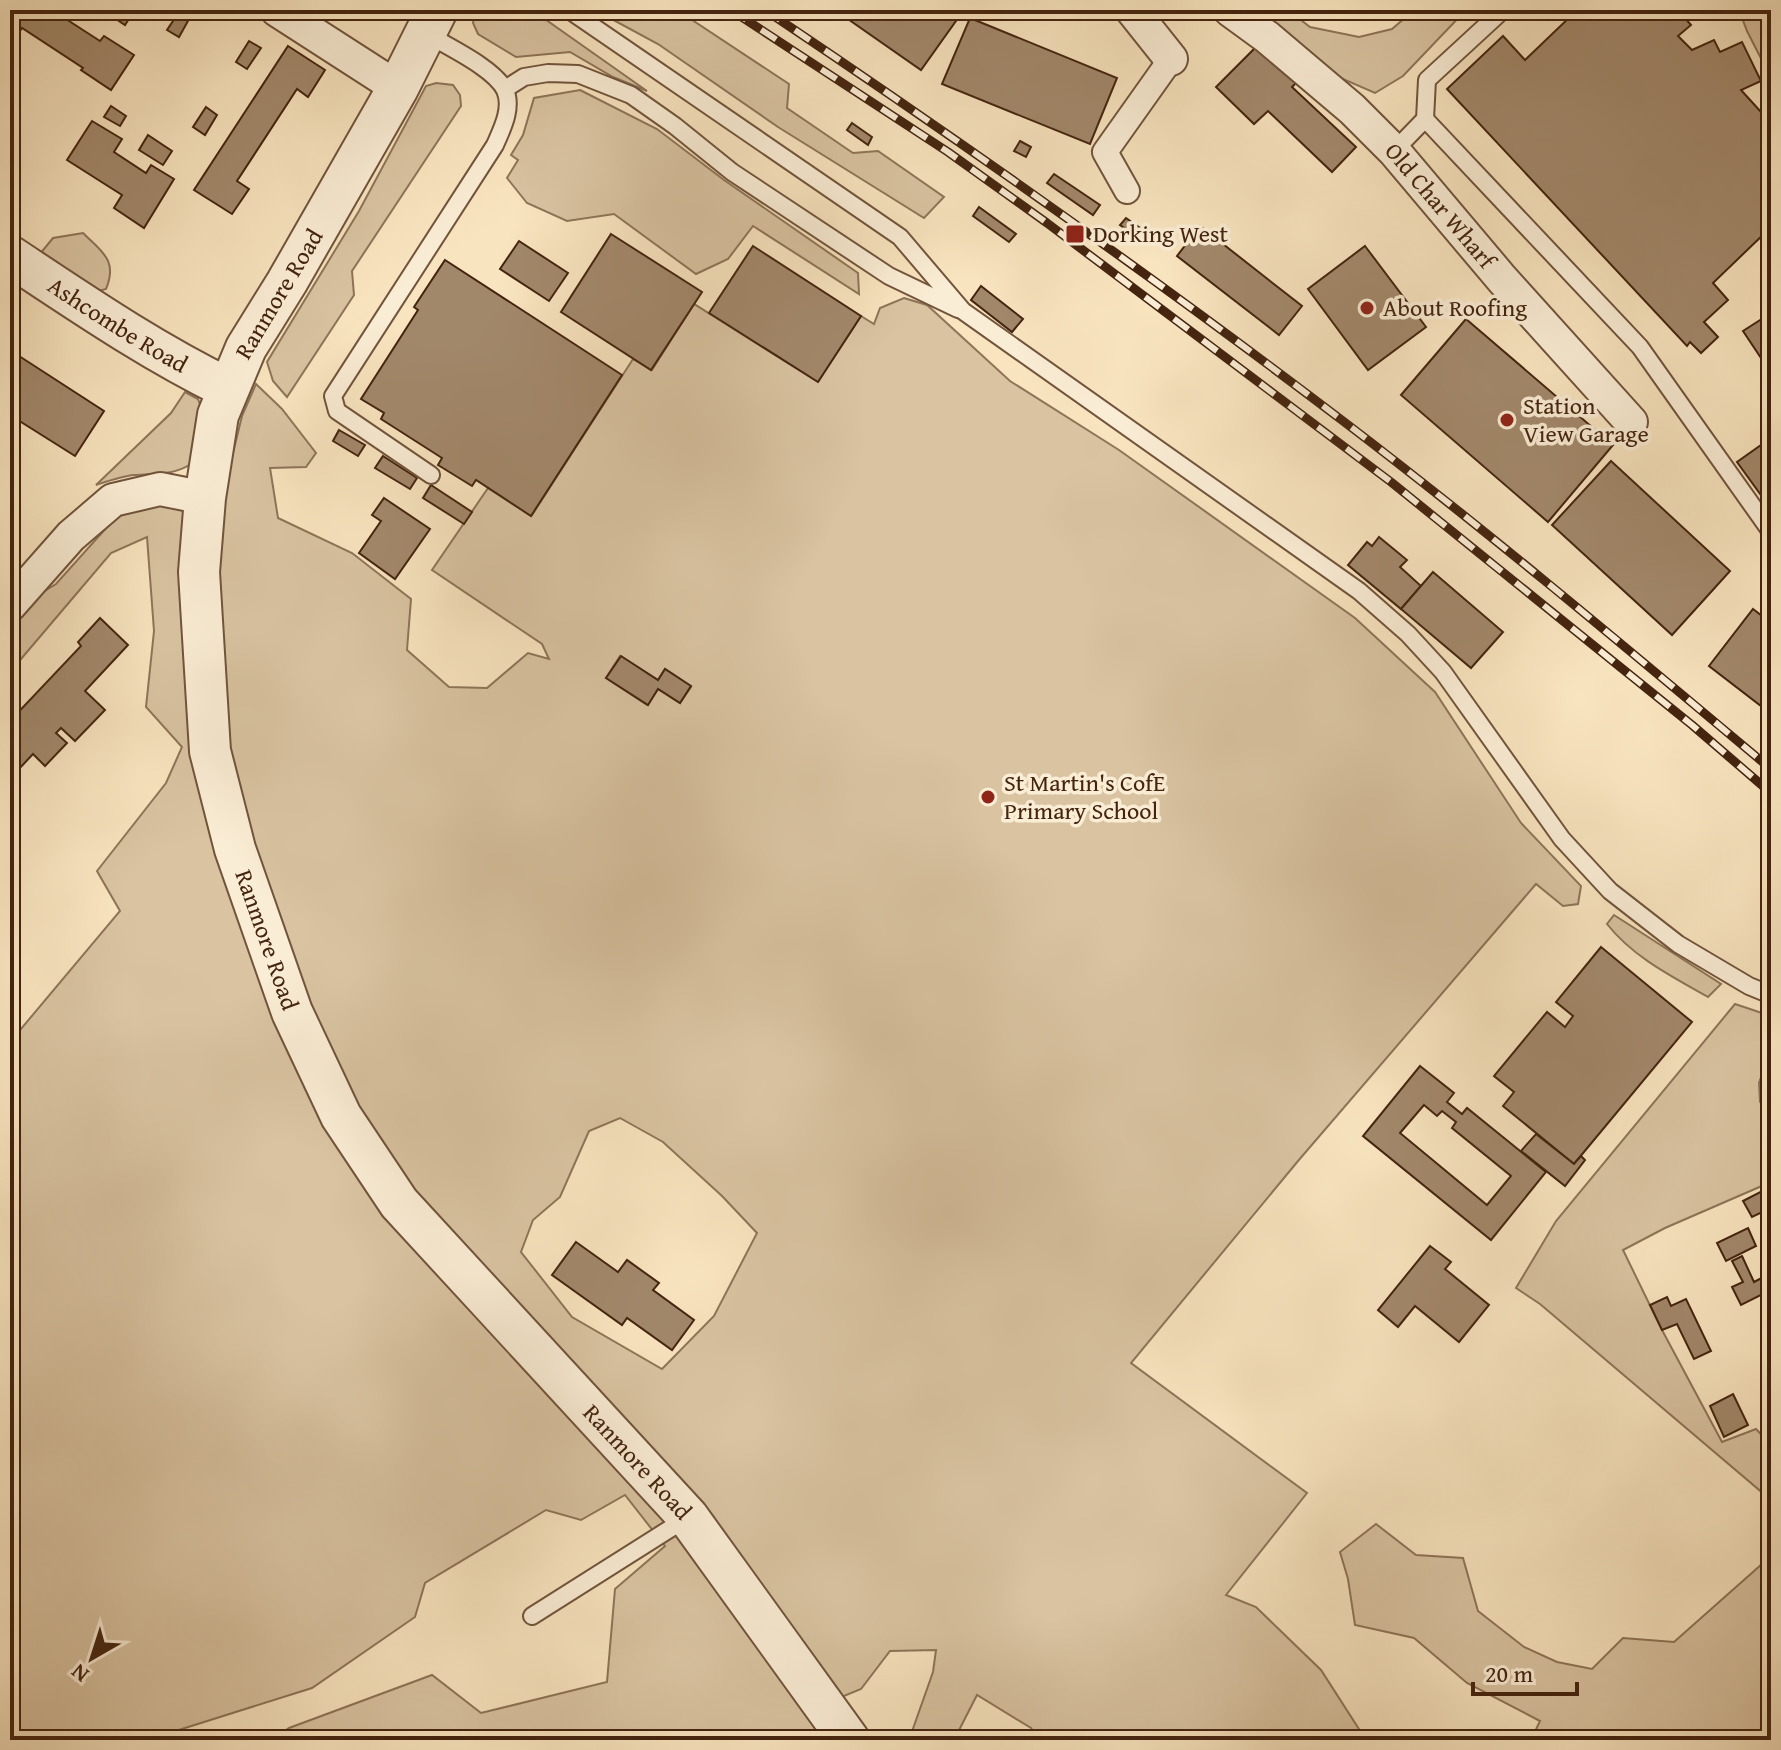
<svg xmlns="http://www.w3.org/2000/svg" width="1781" height="1750" viewBox="0 0 1781 1750" font-family="'Gentium Book Plus',serif">
<style>
.green{fill:#d9c3a1;stroke:#8e7458;stroke-width:2;fill-rule:evenodd}
.building{fill:#a2886b;stroke:#44240f;stroke-width:2;fill-rule:evenodd}
.lines{fill:none;stroke-linecap:round;stroke-linejoin:round}
.service-casing{stroke:#71543b;stroke-width:20}
.pedestrian-casing{stroke:#71543b;stroke-width:28}
.minor-casing{stroke:#71543b;stroke-width:36}
.tertiary-casing{stroke:#71543b;stroke-width:44}
.service{stroke:#faedd5;stroke-width:16}
.pedestrian{stroke:#faedd5;stroke-width:24}
.minor{stroke:#faedd5;stroke-width:32}
.tertiary{stroke:#faedd5;stroke-width:40}
.rail-casing{stroke:#44240f;stroke-width:9}
.rail{stroke:#faedd5;stroke-width:6;stroke-dasharray:18;stroke-linecap:butt}
.poi-dot{fill:#8f2418;stroke:#faedd5;stroke-width:3}
.labels{text-anchor:middle;stroke-width:7;stroke-linejoin:round;paint-order:stroke}
.street-label{font-size:24px;fill:#44240f;stroke:#faedd5}
.poi-label{font-size:24px;fill:#44240f;stroke:#faedd5;text-anchor:start}
</style>
<rect width="100%" height="100%" fill="#f8e4bf"/>
<filter id="stains"><feTurbulence type="fractalNoise" baseFrequency=".0025" numOctaves="4"/><feColorMatrix values="0 0 0 0 .2 0 0 0 0 .09 0 0 0 0 .02 0 0 0 .5 -.17"/></filter>
<radialGradient id="worn" r=".72"><stop offset=".6" stop-color="#630" stop-opacity="0"/><stop offset="1" stop-color="#630" stop-opacity=".3"/></radialGradient>
<!-- green -->
<g class="green">
<polygon points="476,10 532,10 647,91 613,77 570,52 516,57 478,34 473,23"/>
<polygon points="595,10 677,10 789,84 787,108 853,153 878,151 944,197 924,218 778,127 658,44"/>
<polygon points="1255,10 1288,10 1310,27 1359,37 1392,29 1414,10 1466,10 1403,76 1375,93 1329,73"/>
<polygon points="1739,10 1771,10 1771,78 1747,31"/>
<polygon points="436,83 453,85 460,95 461,106 352,271 354,295 287,397 273,381 267,362 359,211 426,86"/>
<polygon points="580,90 657,129 724,180 858,273 859,294 753,226 728,259 696,274 614,214 567,221 527,203 507,178 518,160 511,155 523,135 534,98"/>
<path d="M 83,233 C 102,252 118,260 106,289 L 95,292 L 39,255 L 53,238 Z"/>
<path d="M 904,298 L 927,305 L 1010,381 L 1119,450 L 1355,618 L 1435,692 L 1521,823 L 1581,886 L 1578,904 L 1563,906 L 1536,884 L 1298,1161 L 1131,1363 L 1307,1493 L 1226,1595 L 1256,1607 L 1321,1670 L 1366,1740 L 1038,1740 L 1031,1728 L 977,1695 L 954,1740 L 909,1740 L 933,1672 L 936,1650 L 890,1651 L 861,1689 L 810,1710 L 828,1740 L 273,1740 L 289,1728 L 432,1675 L 481,1713 L 607,1682 L 615,1589 L 665,1546 L 625,1495 L 581,1520 L 546,1510 L 425,1583 L 415,1617 L 312,1688 L 147,1740 L 10,1740 L 10,1042 L 120,911 L 97,871 L 166,783 L 182,747 L 146,707 L 154,631 L 147,537 L 111,553 L 10,672 L 10,629 L 38,595 L 56,584 L 116,517 L 145,507 L 232,457 L 242,416 L 256,384 L 282,409 L 316,453 L 306,467 L 270,468 L 278,518 L 352,553 L 411,599 L 407,650 L 449,687 L 487,688 L 528,653 L 549,659 L 542,644 L 432,570 L 488,488 L 532,515 L 633,359 L 652,370 L 694,304 L 818,382 L 861,316 L 874,324 L 880,308 ZM 620,656 L 658,680 L 665,669 L 691,687 L 680,703 L 658,689 L 647,705 L 606,678 ZM 620,1118 L 663,1142 L 722,1196 L 757,1233 L 714,1316 L 662,1369 L 572,1317 L 521,1252 L 533,1220 L 560,1197 L 589,1131 Z"/>
<path d="M 185,392 L 198,399 L 201,407 L 191,464 C 172,476 156,473 134,475 C 122,476 108,481 96,485 L 171,413 Z"/>
<path d="M 1614,915 L 1721,984 L 1708,997 C 1671,976 1633,957 1607,924 Z"/>
<polygon points="1735,1004 1771,1016 1771,1049 1759,1083 1760,1102 1771,1110 1771,1182 1665,1228 1623,1250 1662,1330 1722,1442 1756,1429 1771,1445 1771,1500 1540,1304 1516,1288 1556,1221"/>
<polygon points="1376,1524 1416,1555 1463,1558 1478,1611 1524,1647 1557,1662 1592,1669 1623,1638 1674,1642 1771,1556 1771,1740 1531,1740 1540,1721 1467,1683 1414,1638 1355,1625 1348,1579 1340,1552"/>
</g>
<!-- building -->
<g class="building">
<polygon points="10,10 52,10 100,41 104,36 134,55 111,90 81,70 83,68 22,28 20,31 10,25"/>
<polygon points="109,10 127,10 132,14 125,25 107,13"/>
<polygon points="835,10 961,10 963,11 921,70"/>
<polygon points="1569,10 1678,10 1691,25 1678,36 1692,50 1714,40 1720,52 1742,42 1761,81 1741,90 1771,123 1771,235 1767,231 1713,283 1728,300 1704,322 1718,337 1701,353 1690,342 1687,346 1447,89 1503,36 1525,60 1573,14"/>
<polygon points="177,15 188,21 179,37 167,30"/>
<polygon points="970,18 1117,78 1090,144 942,84"/>
<polygon points="249,41 261,48 247,69 236,62"/>
<polygon points="288,46 325,70 308,97 297,89 237,181 249,189 232,214 194,190"/>
<polygon points="1257,46 1297,82 1292,87 1356,147 1332,172 1268,111 1254,124 1216,87"/>
<polygon points="111,106 126,116 120,126 104,117"/>
<polygon points="206,107 217,115 205,135 193,127"/>
<polygon points="92,121 122,139 114,152 146,173 151,165 174,179 144,228 114,208 122,195 67,160"/>
<polygon points="852,123 872,137 868,145 847,130"/>
<polygon points="148,135 172,151 163,165 139,150"/>
<polygon points="1020,141 1031,147 1026,157 1014,151"/>
<polygon points="1054,174 1100,205 1093,215 1047,183"/>
<polygon points="979,207 1016,234 1009,242 973,216"/>
<polygon points="1126,218 1150,235 1144,242 1120,225"/>
<polygon points="1200,226 1302,306 1279,335 1177,256"/>
<polygon points="611,234 702,292 651,370 561,312"/>
<polygon points="519,241 568,273 549,301 500,269"/>
<polygon points="753,246 861,316 818,382 709,313"/>
<polygon points="1365,246 1426,327 1368,370 1308,289"/>
<polygon points="445,260 622,375 531,516 476,480 472,486 438,465 442,458 381,419 384,413 361,399 418,310 414,307"/>
<polygon points="981,286 1023,319 1012,332 971,300"/>
<polygon points="1771,313 1771,373 1743,331"/>
<polygon points="1466,319 1613,445 1548,522 1401,395"/>
<polygon points="16,354 104,411 75,456 10,415 10,362"/>
<polygon points="339,430 365,445 358,456 333,441"/>
<polygon points="1771,438 1771,509 1737,462"/>
<polygon points="383,456 417,478 410,489 375,468"/>
<polygon points="1611,461 1730,571 1672,635 1552,525"/>
<polygon points="431,485 472,512 464,524 423,498"/>
<polygon points="384,498 430,529 395,579 359,553 381,521 372,515"/>
<polygon points="1379,537 1407,560 1400,567 1421,586 1401,609 1348,565 1367,542 1372,546"/>
<polygon points="1433,572 1503,632 1471,668 1401,609"/>
<polygon points="1753,609 1771,623 1771,693 1761,706 1709,666"/>
<polygon points="100,618 128,645 85,691 105,710 75,741 61,728 56,733 67,743 45,766 33,754 18,770 12,764 10,766 10,721 81,646 78,642"/>
<polygon points="621,656 658,680 665,669 691,686 680,703 658,689 648,705 606,678"/>
<polygon points="1601,947 1692,1022 1574,1164 1503,1106 1514,1092 1494,1076 1547,1012 1565,1027 1573,1016 1556,1002"/>
<path d="M 1420,1066 L 1454,1093 L 1447,1102 L 1462,1114 L 1467,1108 L 1546,1172 L 1491,1240 L 1363,1136 ZM 1424,1105 L 1437,1116 L 1442,1111 L 1456,1122 L 1452,1128 L 1511,1176 L 1487,1205 L 1400,1133 Z"/>
<polygon points="1536,1134 1574,1164 1581,1156 1585,1160 1565,1186 1521,1151"/>
<polygon points="1770,1187 1771,1208 1752,1217 1743,1201"/>
<polygon points="1748,1228 1756,1246 1726,1261 1717,1243"/>
<polygon points="576,1242 618,1272 627,1260 659,1283 653,1290 694,1320 672,1350 627,1318 622,1325 552,1275"/>
<polygon points="1430,1246 1451,1262 1445,1269 1489,1305 1459,1342 1415,1306 1398,1327 1378,1310"/>
<polygon points="1742,1256 1754,1282 1769,1274 1771,1290 1741,1305 1732,1287 1743,1282 1732,1261"/>
<polygon points="1667,1297 1671,1306 1686,1299 1711,1351 1694,1359 1677,1324 1662,1330 1650,1305"/>
<polygon points="1733,1394 1748,1425 1724,1437 1710,1406"/>
</g>
<g class="lines">
<defs>
<g id="service">
<polyline points="569,10 900,237 963,311 1359,591 1408,634 1443,672 1562,839 1610,891 1678,944 1749,986 1771,995"/>
<path d="M 427,34 C 448,47 494,68 505,90 C 513,108 502,129 495,145 L 333,396 L 337,411 L 431,475"/>
<polyline points="505,89 524,77 548,73 578,74 631,95 675,126 732,172 889,276 958,309"/>
<polyline points="1425,119 1640,347 1771,532"/>
<polyline points="1394,151 1425,119 1427,80 1503,10"/>
<polyline points="532,1616 687,1518"/>
</g>
<polyline id="pedestrian" points="1127,191 1105,152 1171,59"/>
<g id="minor">
<polyline points="277,10 398,88"/>
<polyline points="1132,10 1171,59"/>
<path id="s1" d="M 1230,10 L 1267,37 L 1352,109 L 1394,151 L 1502,279 L 1631,422"/>
<polyline points="10,605 71,536 113,500 160,489 205,498"/>
</g>
<g id="tertiary">
<path id="s2" d="M 437,10 L 398,88 L 287,282 L 246,348 L 218,415 L 205,498 L 199,572 L 210,751 L 235,849 L 292,1012 L 341,1116 L 399,1203 L 688,1517 L 849,1740"/>
<path id="s3" d="M 10,256 C 81,303 151,351 227,388"/>
</g>
</defs>
<!-- service casing -->
<use href="#service" class="service-casing"/>
<!-- pedestrian casing -->
<use href="#pedestrian" class="pedestrian-casing"/>
<!-- minor casing -->
<use href="#minor" class="minor-casing"/>
<!-- tertiary casing -->
<use href="#tertiary" class="tertiary-casing"/>
<!-- service -->
<use href="#service" class="service"/>
<!-- pedestrian -->
<use href="#pedestrian" class="pedestrian"/>
<!-- minor -->
<use href="#minor" class="minor"/>
<!-- tertiary -->
<use href="#tertiary" class="tertiary"/>
<defs>
<g id="rail">
<polyline points="731,10 948,152 1047,223 1391,482 1692,725 1771,793"/>
<path d="M 765,10 C 962,142 1155,278 1343,421 C 1489,532 1630,651 1771,769"/>
</g>
</defs>
<!-- rail casing -->
<use href="#rail" class="rail-casing"/>
<!-- rail -->
<use href="#rail" class="rail"/>
</g>
<!-- markers -->
<g class="poi-dot">
<rect x="1065" y="224" width="20" height="20" rx="4"/>
<circle cx="1367" cy="308" r="8"/>
<circle cx="1507" cy="420" r="8"/>
<circle cx="988" cy="797" r="8"/>
</g>
<g class="labels">
<!-- street labels -->
<g class="street-label">
<text dy="8" stroke="none"><textPath href="#s1" startOffset="288">Old Char Wharf</textPath></text>
<text transform="translate(279 294) rotate(-59)" y="8">Ranmore Road</text>
<text dy="8" stroke="none"><textPath href="#s3" startOffset="128">Ashcombe Road</textPath></text>
<text dy="8" stroke="none"><textPath href="#s2" startOffset="996">Ranmore Road</textPath></text>
<text dy="8" stroke="none"><textPath href="#s2" startOffset="1644">Ranmore Road</textPath></text>
</g>
<!-- poi labels -->
<g class="poi-label">
<text x="1093" y="242">Dorking West</text>
<text x="1383" y="316">About Roofing</text>
<text x="1523" y="414">Station<tspan x="1523" dy="28">View Garage</tspan></text>
<text x="1004" y="791">St Martin's CofE<tspan x="1004" dy="28">Primary School</tspan></text>
</g>
</g>
<!-- margin -->
<rect width="1781" height="1750" fill="none" stroke="#f8e4bf" stroke-width="40"/>
<rect x="12" y="12" width="1757" height="1726" fill="none" stroke="#44240f" stroke-width="4"/>
<rect x="20" y="20" width="1741" height="1710" fill="none" stroke="#44240f" stroke-width="2"/>
<!-- north arrow -->
<g transform="translate(92 1658) rotate(219)" stroke="#faedd5" stroke-width="6" paint-order="stroke">
<path d="M0-6L14 30L0 20L-14 30Z" fill="#44240f"/>
<text y="-12" font-size="22" font-weight="bold" text-anchor="middle" fill="#44240f">N</text>
</g>
<!-- scale -->
<path d="M1473 1682v12h104v-12" fill="none" stroke="#44240f" stroke-width="4"/>
<text x="1485" y="1682" font-size="24" fill="#44240f" stroke="#faedd5" stroke-width="6" paint-order="stroke">20 m</text>
<rect width="100%" height="100%" filter="url(#stains)"/>
<rect width="100%" height="100%" fill="url(#worn)"/>
</svg>
